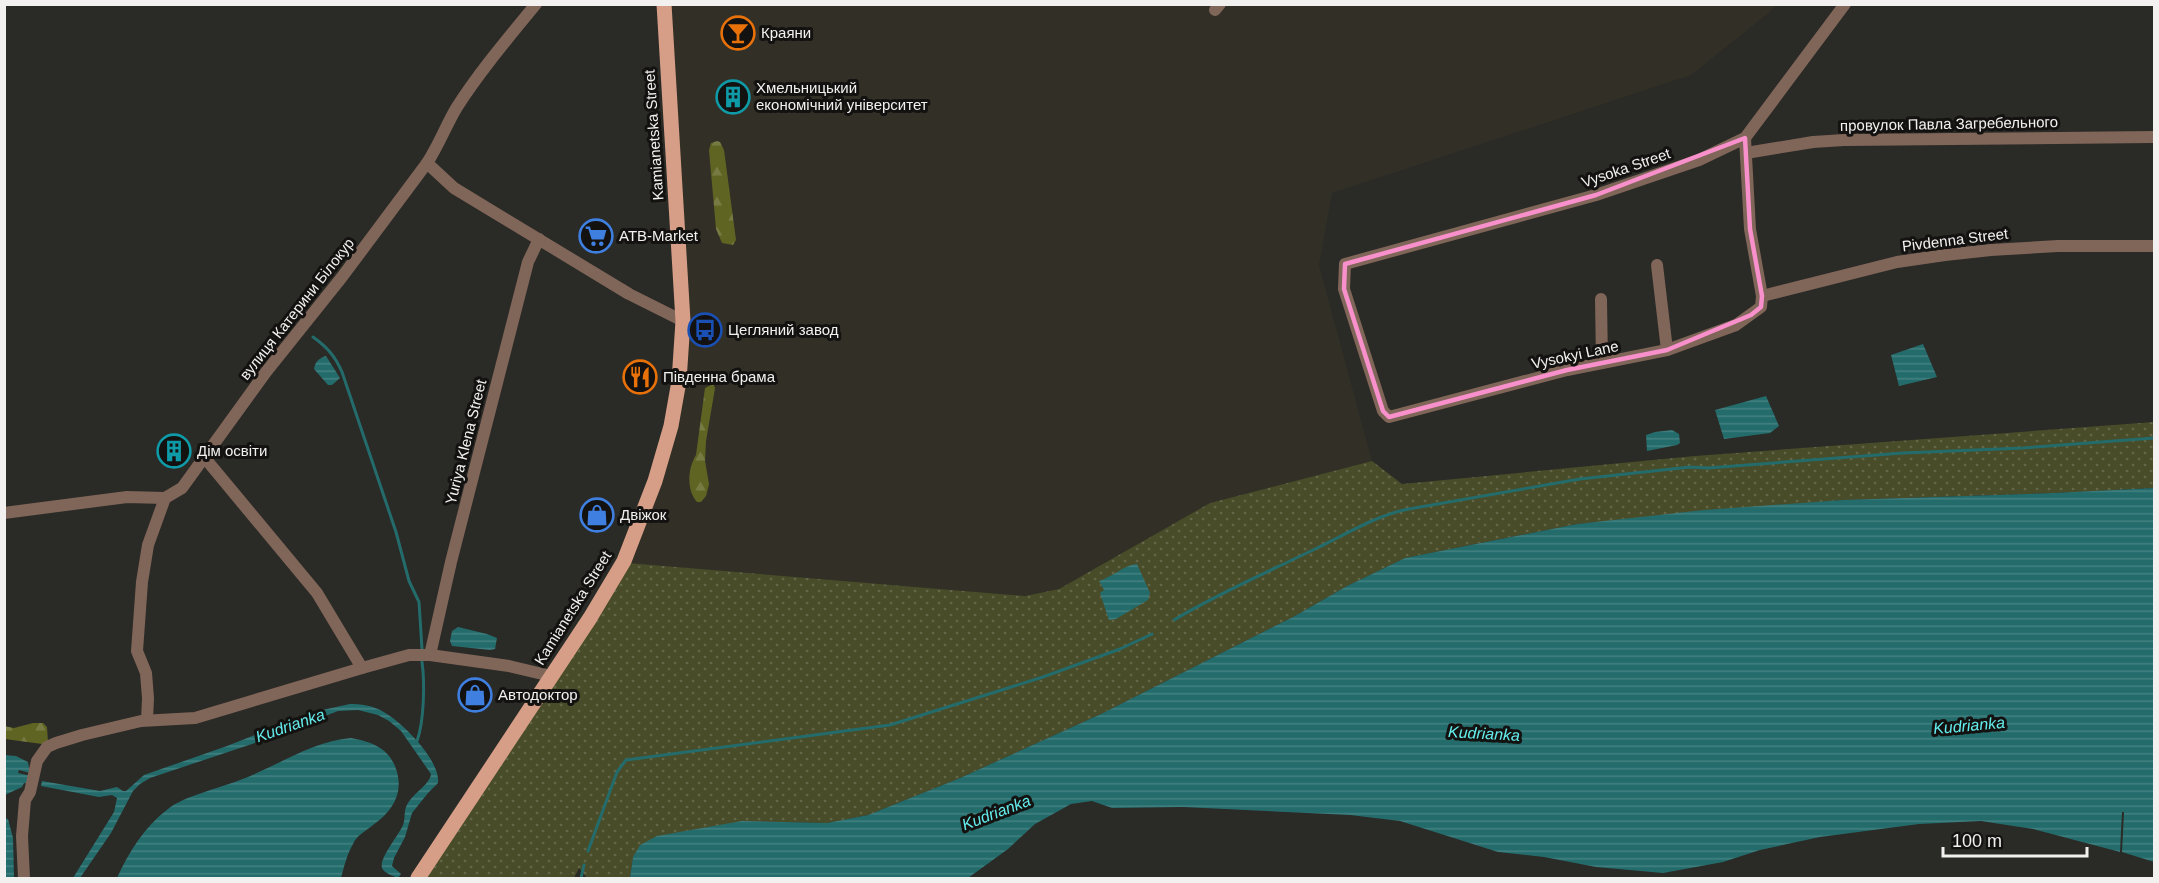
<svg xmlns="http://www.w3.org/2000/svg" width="2159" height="883" viewBox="0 0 2159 883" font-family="Arial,sans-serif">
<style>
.built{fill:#323026}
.grass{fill:url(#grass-dots)}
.forest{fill:url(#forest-firs)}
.water{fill:url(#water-rules)}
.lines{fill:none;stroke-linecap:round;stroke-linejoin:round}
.stream{stroke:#246c6c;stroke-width:3}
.minor{stroke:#806559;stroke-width:12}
.major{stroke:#d69e87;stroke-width:15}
.marked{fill:none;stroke:#f890cb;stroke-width:4.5;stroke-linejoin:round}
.labels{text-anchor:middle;stroke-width:6;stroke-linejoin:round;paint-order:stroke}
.poi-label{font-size:15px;fill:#f2f1ef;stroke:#131210;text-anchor:start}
.street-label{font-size:15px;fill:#f2f1ef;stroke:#131210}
.water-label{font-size:16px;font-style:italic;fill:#64ebeb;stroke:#131210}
</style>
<defs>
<pattern id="grass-dots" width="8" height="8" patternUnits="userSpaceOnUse" patternTransform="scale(1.5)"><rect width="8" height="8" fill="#494c28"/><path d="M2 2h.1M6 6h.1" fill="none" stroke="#646648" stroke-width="1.8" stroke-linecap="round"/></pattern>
<pattern id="forest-firs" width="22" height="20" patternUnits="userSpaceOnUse" patternTransform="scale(1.5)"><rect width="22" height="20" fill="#5f6423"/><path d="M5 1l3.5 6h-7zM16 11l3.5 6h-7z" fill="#767b43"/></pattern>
<pattern id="water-rules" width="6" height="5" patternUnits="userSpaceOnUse" patternTransform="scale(1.5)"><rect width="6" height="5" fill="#246c6c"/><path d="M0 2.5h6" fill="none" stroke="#448181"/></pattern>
</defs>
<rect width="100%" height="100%" fill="#2a2a26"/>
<!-- built -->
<polygon class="built" points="670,5 1775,5 1771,11 1691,75 1332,193 1319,265 1372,461 1210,503 1059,589 1024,596 628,563 684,382"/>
<!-- grass -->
<polygon class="grass" points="2154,422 2154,488 2053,493 1842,500 1577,524 1405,558 1347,586 1293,617 1101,714 960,778 868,815 827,823 742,821 633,857 630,878 587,878 579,868 574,878 424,878 628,563 1025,596 1059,589 1210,503 1372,461 1402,484 1695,456"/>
<!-- forest -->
<g class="forest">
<polygon points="717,141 720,142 724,150 736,240 733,245 722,243 716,229 709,150 711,143"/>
<path d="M 713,384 L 715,388 L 706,441 L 705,461 L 709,484 L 706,496 L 701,502 L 697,502 C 686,489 688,468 696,455 L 705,388 Z"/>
<polygon points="33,723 43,723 47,727 48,742 42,744 5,739 4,726 14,728"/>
</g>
<!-- water -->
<g class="water">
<polygon points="1923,344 1937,377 1899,386 1891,355"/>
<path d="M 326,356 L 340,378 L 332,385 L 328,385 L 314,369 C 315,362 319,358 326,356 Z"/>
<polygon points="1766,396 1779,426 1770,433 1724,439 1715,410"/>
<polygon points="1672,430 1679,434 1680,443 1677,445 1647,451 1646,435 1655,432"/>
<polygon points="2154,488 2154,862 2122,852 2124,812 2122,812 2120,852 2033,829 1981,821 1919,824 1820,837 1760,850 1723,862 1663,873 1596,867 1544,857 1498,852 1400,821 1350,815 1183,807 1112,808 1092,801 1071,804 1035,824 1008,849 968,878 630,878 633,857 640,845 657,836 742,821 827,823 868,815 960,778 1101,714 1293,617 1347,586 1405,558 1577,524 1704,510 1842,500 2053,493"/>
<path d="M 1137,564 L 1150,593 L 1148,600 L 1116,619 L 1109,620 L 1100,593 L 1104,590 L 1099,581 C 1112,577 1124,565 1137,564 Z"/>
<polygon points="458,627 487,634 497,638 495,649 490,650 452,646 450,641 452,631"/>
<path d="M 350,704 C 359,704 369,705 378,709 C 399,718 441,760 438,783 L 428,793 L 412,813 L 405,837 L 394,858 L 392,866 L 401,874 L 398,878 C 393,876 384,873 382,868 C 379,858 399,835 403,825 C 406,818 403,810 408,803 C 414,793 430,784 431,774 L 401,731 L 389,721 L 378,715 L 358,710 L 338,711 L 255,743 L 150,778 L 140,784 L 133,791 L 111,833 L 80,878 L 73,878 L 114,812 L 117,798 L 112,795 L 99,797 L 41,786 L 42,781 L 100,791 L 117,787 L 123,791 L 126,791 L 144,775 L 227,746 L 313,712 Z"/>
<path d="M 351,738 C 371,742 387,747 395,766 C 405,791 394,810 373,825 C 366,831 357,835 353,844 C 347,854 344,867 341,878 L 117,878 C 129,852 144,827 168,809 C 184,796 220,788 240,780 C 276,767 312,741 351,738 Z"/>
<polygon points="5,755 16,756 28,762 30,773 19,770 18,773 31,776 30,784 24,783 22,787 5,795"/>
<polygon points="5,818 8,819 13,838 14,878 5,878"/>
</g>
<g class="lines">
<!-- stream -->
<g class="stream">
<path d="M 313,337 C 327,347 335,356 342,372 L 396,532 L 409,581 L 419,602 L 422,649"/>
<path d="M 1174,620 C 1219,593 1268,572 1315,549 C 1345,535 1376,515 1409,509 L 1580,479 L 1690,467 L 1708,468 L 1903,453 L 2023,448 L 2154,438"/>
<path d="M 417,741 C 424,722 425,683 422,662"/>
<polyline points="588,851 617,772 626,760 890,725 1043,677 1120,649 1152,634"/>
<polyline points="581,878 584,865"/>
</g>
<!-- minor -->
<g class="minor">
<polyline points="1215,10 1220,4"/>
<polyline points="1745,138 1750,229 1762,296 1761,307 1736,325 1667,350 1567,370 1389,417 1383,411 1344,289 1345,264 1596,195 1699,160 1745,138 1845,4"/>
<polyline points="1746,153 1813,142 1844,140 2154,137"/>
<polyline points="427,163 454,188 629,294 683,321"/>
<polyline points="1657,265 1667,350"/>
<polyline points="1762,296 1897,262 1945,255 1991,250 2058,246 2154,246"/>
<polyline points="1601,299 1602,363"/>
<polyline points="204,457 317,593 362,668 409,655 430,655 509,666 551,676"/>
<polyline points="4,513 127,497 165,498"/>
<polyline points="430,655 451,562 528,262 539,239"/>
<path d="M 147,720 L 148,698 L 146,673 L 137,651 L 142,582 L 148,545 L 165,498 L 182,488 L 266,372 L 342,277 L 427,163 C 439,145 446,125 457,107 C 480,71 509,37 536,4"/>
<polyline points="24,878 22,836 25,800 30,792 37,761 47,747 56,743 82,735 141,721 195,718 362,668"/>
</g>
<!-- major -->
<polyline class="major" points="418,878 590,618 624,561 655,481 671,426 679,381 683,321 664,4"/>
</g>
<!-- marked area -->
<path class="marked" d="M 1745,138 L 1750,229 L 1762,296 L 1761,307 L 1751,315 L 1667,350 L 1567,370 L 1389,417 L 1383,411 L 1344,289 L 1345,264 L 1596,195 Z"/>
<!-- icons -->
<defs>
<symbol id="bar-ring" viewBox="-11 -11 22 22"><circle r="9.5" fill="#131210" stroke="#e8710a" stroke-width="1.5"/><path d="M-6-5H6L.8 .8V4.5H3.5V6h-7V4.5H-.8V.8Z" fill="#e8710a"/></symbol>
<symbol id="building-ring" viewBox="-11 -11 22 22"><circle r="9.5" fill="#131210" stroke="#0f9aa8" stroke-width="1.5"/><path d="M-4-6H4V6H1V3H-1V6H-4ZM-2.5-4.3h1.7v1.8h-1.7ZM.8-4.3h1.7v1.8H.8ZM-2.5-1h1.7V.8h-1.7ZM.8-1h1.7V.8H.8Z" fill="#0f9aa8"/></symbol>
<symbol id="supermarket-ring" viewBox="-11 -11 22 22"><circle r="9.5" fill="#131210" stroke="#3f7fe0" stroke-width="1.5"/><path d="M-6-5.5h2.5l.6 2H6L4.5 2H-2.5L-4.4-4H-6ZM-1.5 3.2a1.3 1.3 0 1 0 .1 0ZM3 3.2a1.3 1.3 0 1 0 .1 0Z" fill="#3f7fe0"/></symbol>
<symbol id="bus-ring" viewBox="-11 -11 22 22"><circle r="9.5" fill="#131210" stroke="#1a4fb4" stroke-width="1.5"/><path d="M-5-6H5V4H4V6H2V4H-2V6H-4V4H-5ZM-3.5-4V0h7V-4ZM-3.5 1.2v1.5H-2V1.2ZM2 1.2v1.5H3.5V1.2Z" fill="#1a4fb4"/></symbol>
<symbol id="restaurant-ring" viewBox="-11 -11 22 22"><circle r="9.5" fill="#131210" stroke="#e8710a" stroke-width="1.5"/><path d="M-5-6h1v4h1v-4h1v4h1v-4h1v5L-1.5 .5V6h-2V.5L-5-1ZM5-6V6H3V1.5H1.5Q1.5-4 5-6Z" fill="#e8710a"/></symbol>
<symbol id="shop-ring" viewBox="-11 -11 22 22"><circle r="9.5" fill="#131210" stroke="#3f7fe0" stroke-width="1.5"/><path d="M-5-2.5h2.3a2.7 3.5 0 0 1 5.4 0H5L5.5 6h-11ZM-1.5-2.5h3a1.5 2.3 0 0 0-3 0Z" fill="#3f7fe0"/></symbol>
</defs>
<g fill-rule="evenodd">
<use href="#bar-ring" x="719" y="14" width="38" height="38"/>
<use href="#building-ring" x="714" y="78" width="38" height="38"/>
<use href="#supermarket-ring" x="577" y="217" width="38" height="38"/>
<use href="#bus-ring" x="686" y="311" width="38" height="38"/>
<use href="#restaurant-ring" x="621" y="358" width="38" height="38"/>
<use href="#building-ring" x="155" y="432" width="38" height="38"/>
<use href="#shop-ring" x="578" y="496" width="38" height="38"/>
<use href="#shop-ring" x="456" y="676" width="38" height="38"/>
</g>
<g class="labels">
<!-- poi labels -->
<g class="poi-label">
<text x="761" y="38">Краяни</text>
<text x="756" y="93">Хмельницький<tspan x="756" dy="17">економічний університет</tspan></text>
<text x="619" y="241">ATB-Market</text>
<text x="728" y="335">Цегляний завод</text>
<text x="663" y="382">Південна брама</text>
<text x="197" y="456">Дім освіти</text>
<text x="620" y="520">Двіжок</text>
<text x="498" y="700">Автодоктор</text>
</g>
<!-- street labels -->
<g class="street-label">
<text transform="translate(1949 124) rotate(-1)" y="5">провулок Павла Загребельного</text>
<text transform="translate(654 135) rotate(-94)" y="5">Kamianetska Street</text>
<text transform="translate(1626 168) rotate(-19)" y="5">Vysoka Street</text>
<text transform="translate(1955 240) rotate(-7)" y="5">Pivdenna Street</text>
<text transform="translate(297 309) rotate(-52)" y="5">вулиця Катерини Білокур</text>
<text transform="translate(1575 355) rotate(-12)" y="5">Vysokyi Lane</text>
<text transform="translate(466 442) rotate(-76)" y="5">Yuriya Klena Street</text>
<text transform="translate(573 608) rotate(-58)" y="5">Kamianetska Street</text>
</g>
<!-- water labels -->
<g class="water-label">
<text transform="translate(290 725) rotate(-19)" y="6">Kudrianka</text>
<text transform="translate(1969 725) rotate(-5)" y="6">Kudrianka</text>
<text transform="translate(1484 733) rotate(3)" y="6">Kudrianka</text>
<text transform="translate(996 812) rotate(-21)" y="6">Kudrianka</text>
</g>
</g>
<!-- border -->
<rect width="2159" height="883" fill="none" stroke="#f2f1ef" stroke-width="12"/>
<!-- scale -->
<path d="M1943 847v9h144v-9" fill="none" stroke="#f2f1ef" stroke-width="3"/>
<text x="1952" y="847" font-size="18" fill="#f2f1ef" stroke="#131210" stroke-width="4.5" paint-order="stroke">100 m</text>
</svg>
